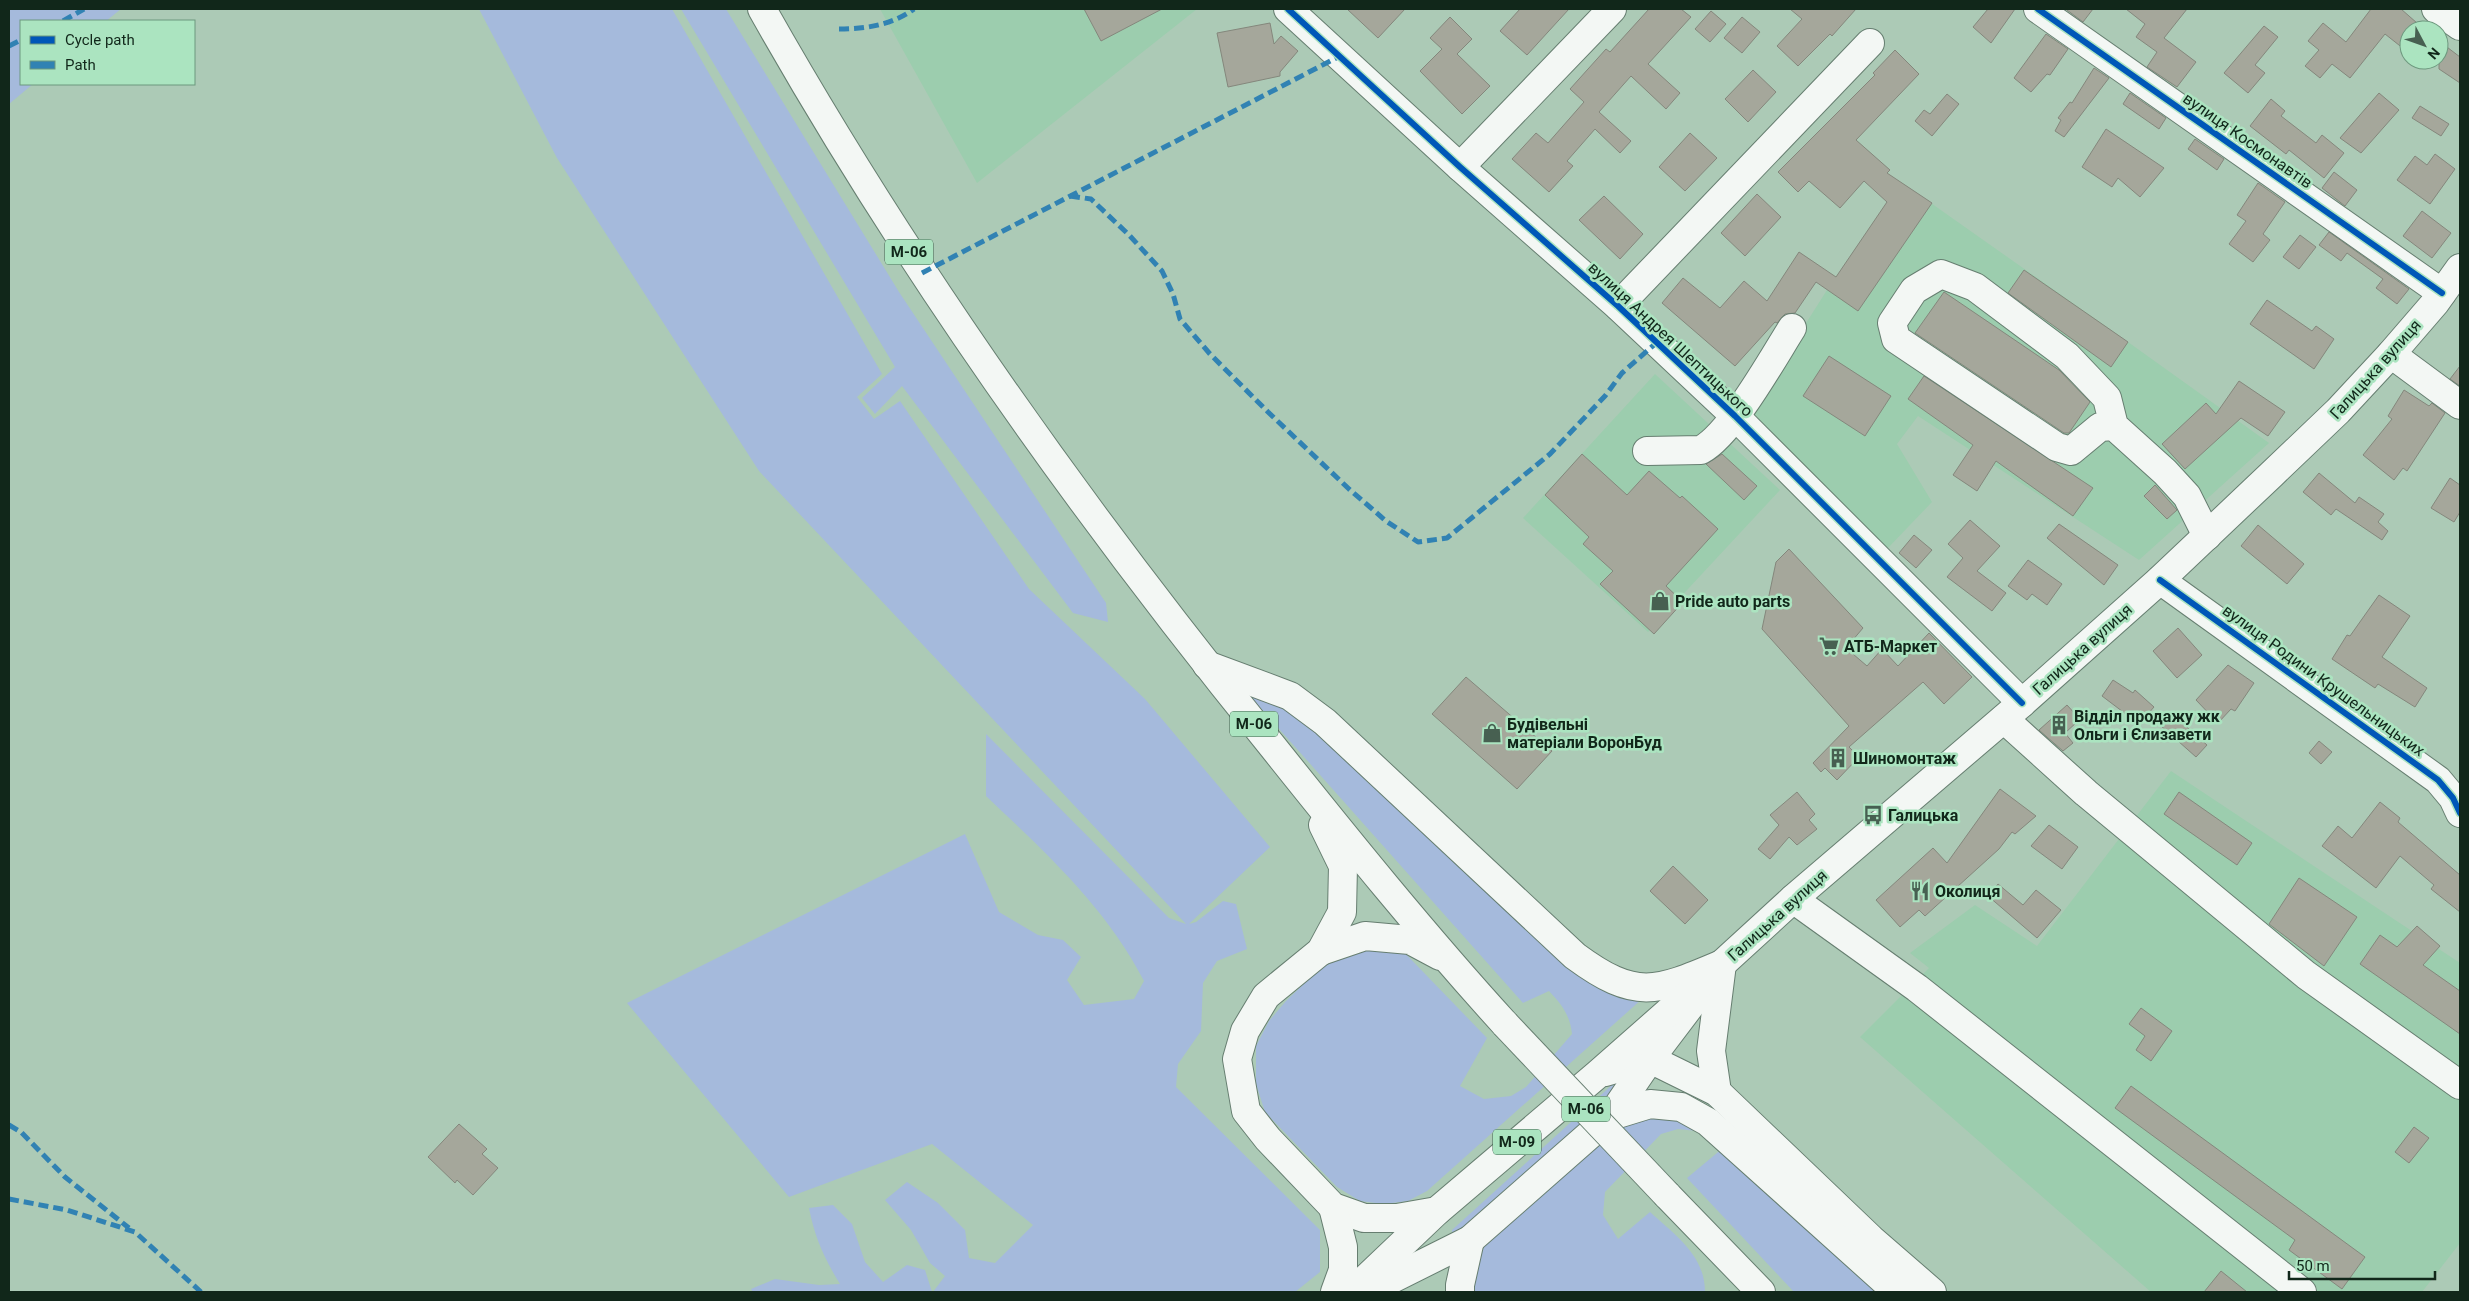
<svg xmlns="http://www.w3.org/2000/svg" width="2469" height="1301" viewBox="0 0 2469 1301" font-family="Roboto,sans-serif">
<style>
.built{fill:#9ccdae}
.green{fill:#a5badc}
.building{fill:#a5a79b;stroke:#84877c}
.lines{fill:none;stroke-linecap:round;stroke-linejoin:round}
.minor-casing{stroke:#667e70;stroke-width:30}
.major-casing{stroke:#667e70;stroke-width:30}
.highway-casing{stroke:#667e70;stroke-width:30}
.minor{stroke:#f3f7f4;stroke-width:28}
.major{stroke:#f3f7f4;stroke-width:28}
.highway{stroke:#f3f7f4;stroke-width:28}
.highway-bridge-casing{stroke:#667e70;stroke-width:30;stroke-linecap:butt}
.highway-bridge{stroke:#f3f7f4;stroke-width:28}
.quiet{stroke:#3182b3;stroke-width:5;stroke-dasharray:10 5;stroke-linecap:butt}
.cycleway-casing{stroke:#abe4c0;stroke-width:9}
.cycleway{stroke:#0057b8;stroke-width:6}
.labels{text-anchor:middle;stroke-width:5;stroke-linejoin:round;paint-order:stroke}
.shield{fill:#abe4c0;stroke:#3f604c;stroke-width:1}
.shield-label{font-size:15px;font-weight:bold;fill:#11271a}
.street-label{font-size:16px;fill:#11271a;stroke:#abe4c0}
.poi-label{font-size:16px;font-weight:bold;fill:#11271a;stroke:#abe4c0;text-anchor:start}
</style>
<rect width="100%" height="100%" fill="#accab6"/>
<!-- built -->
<g class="built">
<polygon points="880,9 1197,9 977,183"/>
<polygon points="1901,182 2128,342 2269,443 2139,560 1918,416 1897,444 1932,502 1887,549 1748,415 1827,290"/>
<polygon points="1655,374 1780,490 1648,632 1523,518"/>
<polygon points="2171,771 2460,963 2460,1243 2422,1292 2151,1292 1860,1037 1929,968 1910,953 1975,905 2037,946"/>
</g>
<!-- green -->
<g class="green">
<polygon points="9,9 121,9 106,21 21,21 21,84 33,84 9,104"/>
<path d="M 479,9 L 672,9 L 882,374 L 857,397 L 874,419 L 900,401 L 1029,589 L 1145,699 L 1270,847 L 1189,924 L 1196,922 L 1223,901 L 1236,904 L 1247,949 L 1217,961 L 1203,983 L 1201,1031 L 1178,1064 L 1176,1087 L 1320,1230 L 1320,1272 L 1295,1292 L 933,1292 L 945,1276 L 930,1263 L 911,1230 L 885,1200 L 907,1182 L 938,1203 L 965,1230 L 969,1258 L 995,1263 L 1033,1225 L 932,1144 L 789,1197 L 627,1003 L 965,834 L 999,912 L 1038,935 L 1063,940 L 1081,957 L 1067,980 L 1084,1005 L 1134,999 L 1144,981 C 1106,907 1045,852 986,796 L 986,734 L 1169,918 L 1186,924 L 759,471 L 557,158 Z"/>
<polygon points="681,9 726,9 899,292 1106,603 1108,622 1073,613 902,386 875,414 862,398 895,367"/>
<path d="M 1248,694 L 1281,704 L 1310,722 L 1642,999 L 1427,1191 L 1408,1201 L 1384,1204 L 1360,1201 L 1337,1187 L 1265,1112 L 1256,1084 L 1256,1046 L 1269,1021 L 1286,1001 L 1331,958 L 1354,946 L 1400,948 L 1487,1038 L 1460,1086 L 1484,1099 L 1511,1096 L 1526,1087 L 1572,1034 C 1570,1015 1562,1005 1549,991 L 1523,1003 Z"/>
<polygon points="1624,1081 1578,1133 1453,1237 1452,1230 1613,1084"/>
<path d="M 1673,1115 L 1706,1132 L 1678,1129 L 1661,1134 L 1605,1192 L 1603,1215 L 1618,1239 L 1650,1212 C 1675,1235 1705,1255 1705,1292 L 1470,1292 L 1474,1265 L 1487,1242 L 1611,1130 L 1633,1118 Z"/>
<polygon points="1723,1148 1881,1292 1794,1292 1687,1178"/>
<path d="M 833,1205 L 852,1224 L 865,1262 L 883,1282 L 907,1265 L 925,1270 L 932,1292 L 753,1292 L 751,1289 L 775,1279 L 819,1285 L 840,1284 C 824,1258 815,1238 809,1208 Z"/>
</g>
<!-- building -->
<g class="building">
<polygon points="1084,9 1162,9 1101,41"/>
<polygon points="1347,9 1405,9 1378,38"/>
<polygon points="1520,9 1569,9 1527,55 1500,31"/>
<polygon points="1649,9 1681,9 1691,17 1648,64 1680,93 1666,109 1631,76 1599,112 1631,141 1620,153 1595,129 1567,161 1573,166 1549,192 1512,159 1536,133 1548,143 1584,102 1570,89 1606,49 1610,52"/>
<polygon points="1790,9 1856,9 1832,36 1830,34 1798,66 1777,46 1802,19"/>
<polygon points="1988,9 2015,9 1991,43 1973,27"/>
<polygon points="2069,9 2093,9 2083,22 2067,10"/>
<polygon points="2126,9 2187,9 2164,38 2196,62 2177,87 2147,67 2157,52 2136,37 2145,24"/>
<polygon points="2371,9 2401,9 2425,30 2409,30 2409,53 2385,34 2350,78 2332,64 2320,78 2305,66 2319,50 2308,41 2323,23 2346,42"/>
<polygon points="1711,11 1726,24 1710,42 1695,29"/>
<polygon points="1450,17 1472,39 1457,54 1490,86 1462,114 1420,71 1442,49 1430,38"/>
<polygon points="1742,17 1760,32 1742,53 1724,38"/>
<polygon points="1270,23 1274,44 1281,36 1298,51 1280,72 1280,76 1228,87 1217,33"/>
<polygon points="2264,26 2278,37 2255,65 2265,73 2248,93 2224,73"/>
<polygon points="2046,34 2068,49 2050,75 2047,74 2031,92 2014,78"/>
<polygon points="2439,41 2460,57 2460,83 2439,69"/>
<polygon points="1895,50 1919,74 1856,140 1890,170 1887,173 1932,203 1858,311 1816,282 1795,313 1785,314 1777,323 1775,322 1735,366 1662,303 1683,278 1720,308 1744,281 1767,301 1799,252 1836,277 1887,202 1864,181 1840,208 1809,181 1798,192 1778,172 1875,75 1873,73"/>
<polygon points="2094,68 2109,78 2064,137 2055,131 2061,120 2058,118 2070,102 2072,103"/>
<polygon points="1753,70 1776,92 1748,122 1725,99"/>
<polygon points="2130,93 2166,118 2159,129 2123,104"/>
<polygon points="2379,93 2399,110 2361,153 2340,138"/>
<polygon points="1947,94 1959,104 1932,136 1915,121 1924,110 1930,114"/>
<polygon points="2271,99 2285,111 2281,116 2316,143 2322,135 2344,153 2324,178 2289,150 2286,154 2250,126"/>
<polygon points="2420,106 2449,124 2441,136 2412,118"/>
<polygon points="2106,129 2164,168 2140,197 2118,178 2112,187 2082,167"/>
<polygon points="1690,133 1717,158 1685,191 1659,167"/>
<polygon points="2195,139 2224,159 2217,170 2188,149"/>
<polygon points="2435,154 2455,169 2430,204 2397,180 2415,156 2427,165"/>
<polygon points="2334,172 2357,190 2345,206 2322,188"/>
<polygon points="2258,183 2285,202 2263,234 2270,240 2253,262 2229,244 2246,221 2237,215"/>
<polygon points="1757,194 1781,217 1745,256 1721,233"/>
<polygon points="1604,196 1643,234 1620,259 1579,220"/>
<polygon points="2422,211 2451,233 2432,258 2403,236"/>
<polygon points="2329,232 2409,289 2397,304 2376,288 2383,279 2347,253 2341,261 2319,245"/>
<polygon points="2300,235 2316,247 2299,269 2283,257"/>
<polygon points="2024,270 2128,342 2111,367 2008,293"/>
<polygon points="1944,292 2059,370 2090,402 2069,433 2064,433 1915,333"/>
<polygon points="2267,300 2312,331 2316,326 2334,339 2314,369 2250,324"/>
<polygon points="1829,356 1891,396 1865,436 1803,396"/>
<polygon points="2460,366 2460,386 2450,379"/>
<polygon points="1924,376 2093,488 2073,516 1996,461 1977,491 1953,475 1973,445 1908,399"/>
<polygon points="2239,381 2285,412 2268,436 2241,418 2185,469 2162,444 2206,403 2216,414"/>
<polygon points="2404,390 2429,406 2432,403 2445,413 2407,471 2403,468 2394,480 2363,455 2392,419 2388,416"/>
<polygon points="1582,454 1627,495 1649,471 1680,498 1682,496 1718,529 1666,586 1683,602 1654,634 1600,584 1613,571 1583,544 1589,537 1545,495"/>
<polygon points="1722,454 1757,486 1744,500 1706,464"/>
<polygon points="2319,473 2355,503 2359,497 2384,514 2378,522 2388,531 2382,540 2336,509 2331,515 2303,492"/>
<polygon points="2450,478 2460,485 2460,512 2454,522 2431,508"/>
<polygon points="2155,485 2177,510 2167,519 2144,496"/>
<polygon points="1970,520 2000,546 1977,571 2006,593 1992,611 1947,577 1963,558 1948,544"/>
<polygon points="2059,524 2118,565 2104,585 2047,538"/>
<polygon points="2258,525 2304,564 2287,584 2241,546"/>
<polygon points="1914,535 1932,550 1916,568 1899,553"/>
<polygon points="1789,549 1863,628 1846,648 1867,666 1882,649 1898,666 1929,633 1972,677 1944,704 1923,682 1849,747 1859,757 1837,780 1825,768 1821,772 1813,763 1849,726 1762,629 1776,562"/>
<polygon points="2028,560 2062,584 2047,605 2032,594 2027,600 2008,586"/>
<polygon points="2379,595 2410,616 2382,657 2427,688 2415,707 2378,684 2375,688 2332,659 2347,635 2350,636"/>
<polygon points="2178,628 2202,655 2177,678 2153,651"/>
<polygon points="2228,665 2254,683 2235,711 2231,709 2218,723 2196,700"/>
<polygon points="1466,677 1552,751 1517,789 1432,714"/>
<polygon points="2113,680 2133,693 2135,690 2154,707 2139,724 2102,696"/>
<polygon points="2067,705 2077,716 2077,722 2065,733 2073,743 2063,751 2039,730"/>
<polygon points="2171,713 2207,745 2196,757 2160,725"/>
<polygon points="2319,741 2332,752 2321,764 2309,753"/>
<polygon points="2000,789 2036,816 2015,834 2012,832 1999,849 1925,916 1919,910 1900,927 1876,900 1933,848 1947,863"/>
<polygon points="1797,792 1815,814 1809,820 1817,829 1797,845 1789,837 1770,859 1758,849 1779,825 1770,815"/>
<polygon points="2179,792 2252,843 2237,865 2164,814"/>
<polygon points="2380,802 2400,818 2398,822 2460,875 2460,912 2431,889 2434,885 2400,856 2376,888 2322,846 2338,826 2352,838"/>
<polygon points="2049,825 2078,847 2062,869 2031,846"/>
<polygon points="1673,866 1708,900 1685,924 1650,891"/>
<polygon points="2299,878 2357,917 2324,966 2269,924"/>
<polygon points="1998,884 2023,905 2036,890 2061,910 2037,938 1988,896"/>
<polygon points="2417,926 2440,946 2423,965 2460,991 2460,1034 2360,964 2380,935 2397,947"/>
<polygon points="2141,1008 2172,1031 2151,1061 2136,1050 2145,1036 2129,1024"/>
<polygon points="2131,1086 2365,1257 2342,1289 2289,1250 2295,1240 2115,1108"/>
<polygon points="459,1124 487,1149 482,1154 498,1168 473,1195 457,1180 455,1183 428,1157"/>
<polygon points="2414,1127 2429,1138 2409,1163 2395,1152"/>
<polygon points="2221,1271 2247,1292 2204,1292"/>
</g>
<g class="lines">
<defs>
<g id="minor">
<polyline points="1288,9 1460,167 1618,306 1735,416 2022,703"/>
<polyline points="2038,9 2442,293"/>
<polyline points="2436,9 2460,26"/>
<polyline points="1460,167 1612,9"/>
<polyline points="1618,306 1870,43"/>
<polyline points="2391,354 2460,405"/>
<polyline points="2114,426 2107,398 2067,356 1975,287 1941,274 1914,290 1892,323 1896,339 2057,447 2071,451 2100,427 2114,426 2165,472 2187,496 2207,536"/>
<path d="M 1647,451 L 1701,450 C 1731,434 1773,358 1792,328"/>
<polyline points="2160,580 2438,780 2453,798 2460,813"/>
<polyline points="2004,719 2086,793 2306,975 2460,1085"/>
<polyline points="1793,899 1917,988 2302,1292"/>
</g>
<polyline id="major" points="1611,1116 1650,1059 1722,964 1793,899 2022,703 2160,580 2272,474 2338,411 2391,354 2435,303 2460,268"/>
<g id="highway">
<path d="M 762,9 C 909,270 1084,514 1273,747 C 1348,841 1424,935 1505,1024"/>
<path d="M 1207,665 L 1290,696 L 1325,722 L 1575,956 C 1636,1001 1656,992 1722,964"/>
<polyline points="1323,825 1343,866 1342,912 1321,951 1266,996 1245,1031 1237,1059 1246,1111 1268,1139 1333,1207 1364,1218 1397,1218 1437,1211"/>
<polyline points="1321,951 1365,936 1410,940 1440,956"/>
<polyline points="1605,1072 1650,1059 1717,1092 1871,1239 1932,1292"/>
<polyline points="1717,1092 1711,1051 1722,964"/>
<polyline points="1667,1195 1761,1292"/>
<polyline points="1333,1207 1343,1247 1343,1270 1335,1292"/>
<polyline points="1356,1288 1437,1211 1598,1074 1708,977"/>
<polyline points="1366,1292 1470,1240 1611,1116 1650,1104 1681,1107 1708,1122 1897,1292"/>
<polyline points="1460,1292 1460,1285 1470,1240"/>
</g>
</defs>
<!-- minor casing -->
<use href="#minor" class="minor-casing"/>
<!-- major casing -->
<use href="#major" class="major-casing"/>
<!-- highway casing -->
<use href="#highway" class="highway-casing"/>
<!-- minor -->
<use href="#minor" class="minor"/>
<!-- major -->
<use href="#major" class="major"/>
<!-- highway -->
<use href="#highway" class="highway"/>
<defs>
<polyline id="highway-bridge" points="1505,1024 1667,1195"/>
</defs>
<!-- highway-bridge casing -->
<use href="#highway-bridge" class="highway-bridge-casing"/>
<!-- highway-bridge -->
<use href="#highway-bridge" class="highway-bridge"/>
<!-- quiet -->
<g class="quiet">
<polyline points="63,21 84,9"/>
<path d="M 839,29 C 866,29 892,25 914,9"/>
<polyline points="9,46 21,40"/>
<polyline points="1070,196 1091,199 1129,235 1162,271 1173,294 1180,319 1210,354 1268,412 1349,489 1386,521 1418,542 1447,538 1550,454 1605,396 1622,373 1655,344"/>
<polyline points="922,273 1338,57"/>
<polyline points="9,1125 21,1132 65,1177 129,1228"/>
<polyline points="9,1199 67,1210 135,1232 201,1292"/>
</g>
<defs>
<g id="cycleway">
<polyline points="1288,9 1460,167 1618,306 1735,416 2022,703"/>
<polyline points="2038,9 2442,293"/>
<polyline points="2160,580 2438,780 2453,798 2460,813"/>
</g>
</defs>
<!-- cycleway casing -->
<use href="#cycleway" class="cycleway-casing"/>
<!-- cycleway -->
<use href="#cycleway" class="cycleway"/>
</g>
<!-- icons -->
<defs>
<symbol id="shop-bare" viewBox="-9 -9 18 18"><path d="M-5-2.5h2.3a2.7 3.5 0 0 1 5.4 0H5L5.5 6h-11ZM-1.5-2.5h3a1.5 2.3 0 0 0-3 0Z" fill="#476051" stroke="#abe4c0" stroke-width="2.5" paint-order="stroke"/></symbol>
<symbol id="supermarket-bare" viewBox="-9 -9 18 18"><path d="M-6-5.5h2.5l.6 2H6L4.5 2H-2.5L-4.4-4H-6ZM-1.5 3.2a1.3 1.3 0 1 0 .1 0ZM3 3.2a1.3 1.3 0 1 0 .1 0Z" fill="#476051" stroke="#abe4c0" stroke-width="2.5" paint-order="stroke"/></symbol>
<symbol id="building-bare" viewBox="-9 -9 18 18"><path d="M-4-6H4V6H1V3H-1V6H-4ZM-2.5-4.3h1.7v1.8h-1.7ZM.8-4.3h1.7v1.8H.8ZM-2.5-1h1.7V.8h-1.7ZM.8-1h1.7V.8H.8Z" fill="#476051" stroke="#abe4c0" stroke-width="2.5" paint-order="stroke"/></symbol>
<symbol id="bus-bare" viewBox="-9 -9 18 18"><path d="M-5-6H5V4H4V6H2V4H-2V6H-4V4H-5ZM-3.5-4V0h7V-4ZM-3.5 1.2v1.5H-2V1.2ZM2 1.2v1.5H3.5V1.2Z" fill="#476051" stroke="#abe4c0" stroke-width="2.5" paint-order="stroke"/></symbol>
<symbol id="restaurant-bare" viewBox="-9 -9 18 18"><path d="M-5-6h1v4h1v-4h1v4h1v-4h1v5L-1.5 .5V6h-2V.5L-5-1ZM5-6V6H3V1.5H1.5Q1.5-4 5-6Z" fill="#476051" stroke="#abe4c0" stroke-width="2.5" paint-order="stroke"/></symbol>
</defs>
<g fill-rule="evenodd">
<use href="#shop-bare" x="1646" y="587" width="28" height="28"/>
<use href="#supermarket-bare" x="1815" y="632" width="28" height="28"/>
<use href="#building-bare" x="2045" y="711" width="28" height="28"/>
<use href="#shop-bare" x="1478" y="719" width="28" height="28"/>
<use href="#building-bare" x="1824" y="744" width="28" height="28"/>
<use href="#bus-bare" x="1859" y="801" width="28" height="28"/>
<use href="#restaurant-bare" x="1906" y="877" width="28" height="28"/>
</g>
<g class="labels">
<!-- shield labels -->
<g class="shield">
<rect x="885" y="239.5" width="48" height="25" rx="4"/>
<rect x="1230" y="711.5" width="48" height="25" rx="4"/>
<rect x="1562" y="1096.5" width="48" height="25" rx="4"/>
<rect x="1493" y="1129.5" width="48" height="25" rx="4"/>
</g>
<g class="shield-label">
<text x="909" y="257">М-06</text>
<text x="1254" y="729">М-06</text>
<text x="1586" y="1114">М-06</text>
<text x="1517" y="1147">М-09</text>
</g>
<!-- street labels -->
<g class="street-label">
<text transform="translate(2248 140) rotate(35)" y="6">вулиця Космонавтів</text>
<text transform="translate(1671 339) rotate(43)" y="6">вулиця Андрея Шептицького</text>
<text transform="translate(2375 369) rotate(-48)" y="6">Галицька вулиця</text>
<text transform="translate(2082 649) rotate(-42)" y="6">Галицька вулиця</text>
<text transform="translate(2324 680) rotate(36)" y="6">вулиця Родини Крушельницьких</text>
<text transform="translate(1777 915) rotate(-42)" y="6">Галицька вулиця</text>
</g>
<!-- poi labels -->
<g class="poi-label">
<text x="1675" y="607">Pride auto parts</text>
<text x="1844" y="652">ATБ-Маркет</text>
<text x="2074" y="722">Відділ продажу жк<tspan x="2074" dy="18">Ольги і Єлизавети</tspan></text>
<text x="1507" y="730">Будівельні<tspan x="1507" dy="18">матеріали ВоронБуд</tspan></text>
<text x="1853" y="764">Шиномонтаж</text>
<text x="1888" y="821">Галицька</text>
<text x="1935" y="897">Околиця</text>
</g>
</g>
<!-- border -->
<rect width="2469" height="1301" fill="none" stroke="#11271a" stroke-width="20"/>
<!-- legend -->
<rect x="20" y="20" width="175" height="65" fill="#abe4c0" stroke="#6d987e"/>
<rect x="30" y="36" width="25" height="8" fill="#0057b8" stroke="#6d987e"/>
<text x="65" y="45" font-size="15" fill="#11271a">Cycle path</text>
<rect x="30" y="61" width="25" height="8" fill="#3182b3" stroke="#6d987e"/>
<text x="65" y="70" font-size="15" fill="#11271a">Path</text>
<!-- north arrow -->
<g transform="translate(2424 45) rotate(131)"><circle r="24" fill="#abe4c0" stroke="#6d987e"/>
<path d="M0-4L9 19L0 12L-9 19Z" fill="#476051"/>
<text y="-8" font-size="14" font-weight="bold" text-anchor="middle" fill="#11271a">N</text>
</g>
<!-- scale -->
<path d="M2289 1271v8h146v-8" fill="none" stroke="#11271a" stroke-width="2.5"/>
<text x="2296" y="1271" font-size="15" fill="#11271a" stroke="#abe4c0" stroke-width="4" paint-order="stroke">50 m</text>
</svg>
